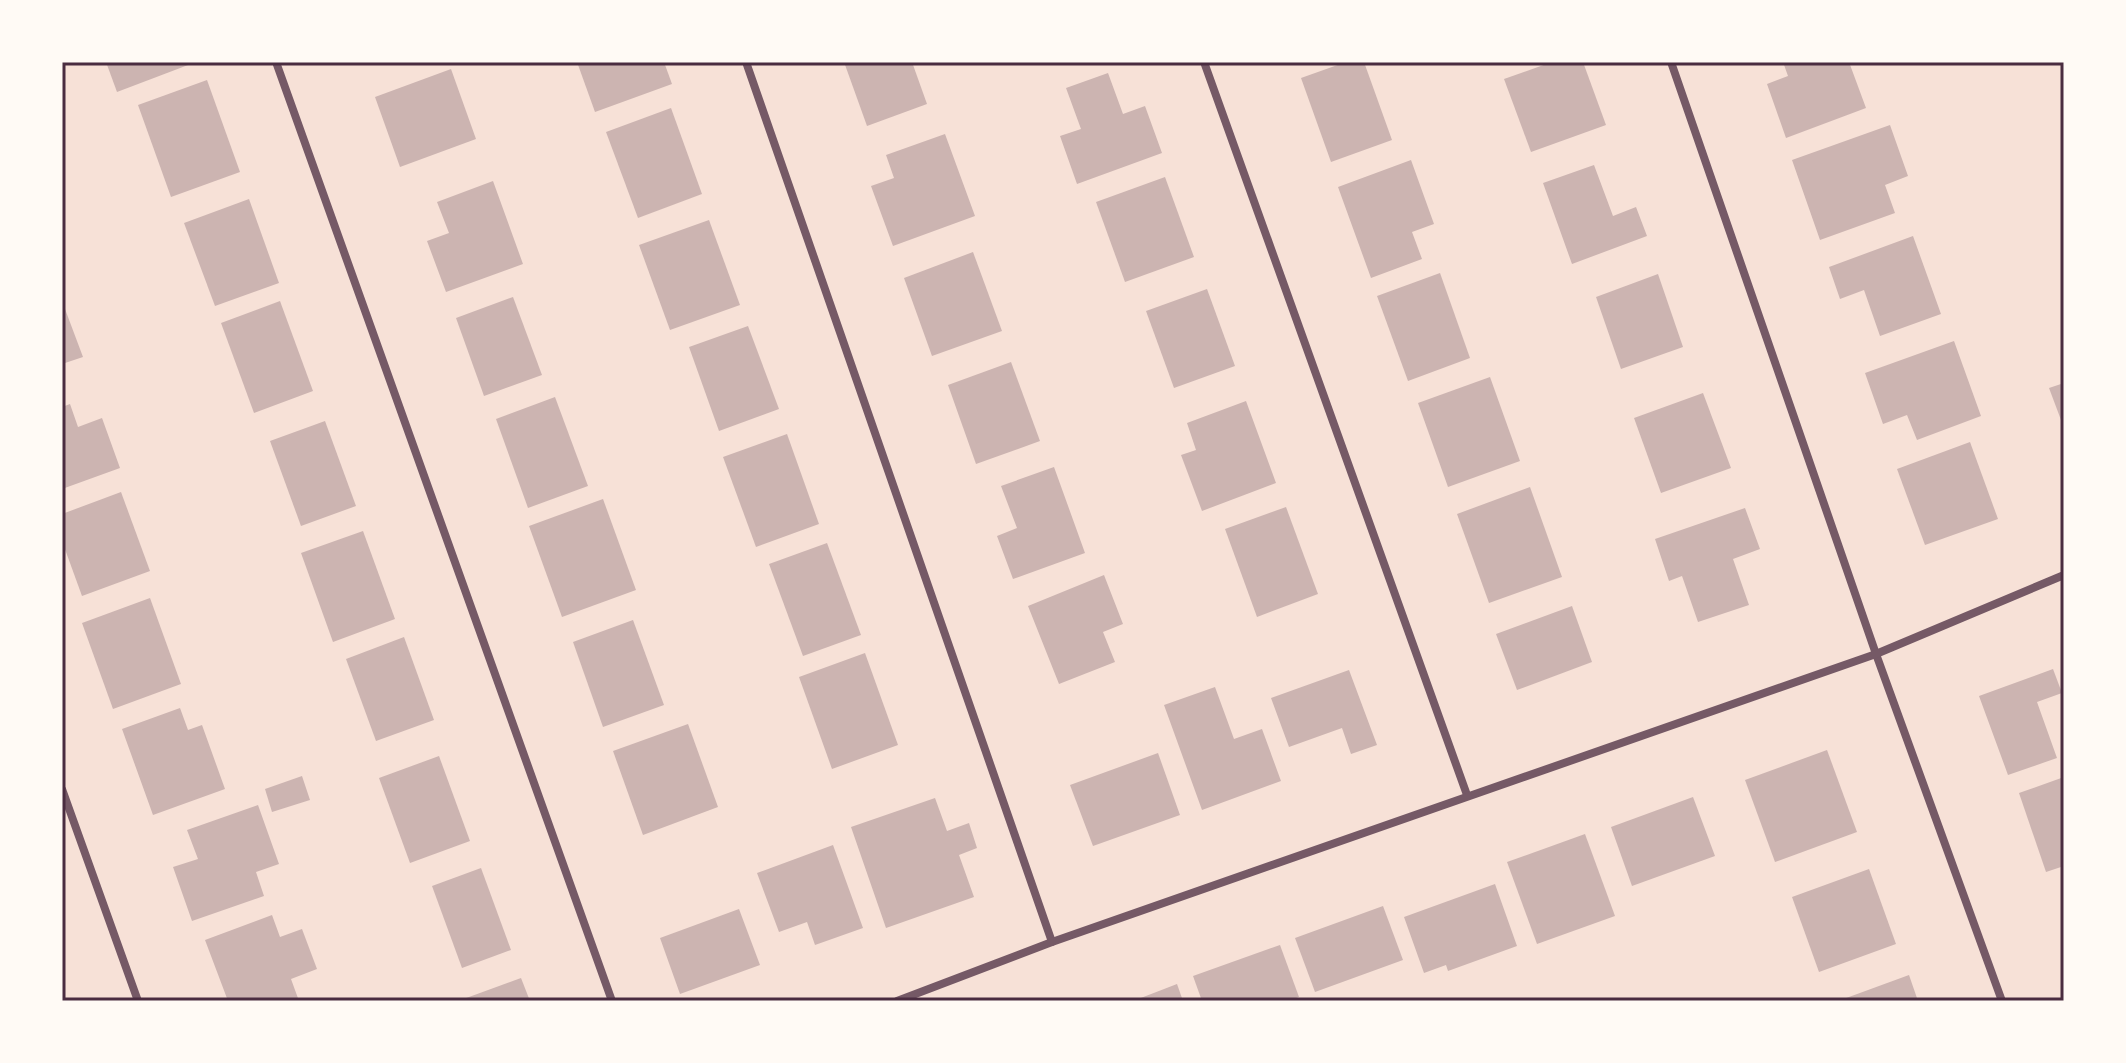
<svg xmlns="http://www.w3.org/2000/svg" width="2126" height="1063" viewBox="0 0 2126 1063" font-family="Montserrat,sans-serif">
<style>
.building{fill:#ccb4b1}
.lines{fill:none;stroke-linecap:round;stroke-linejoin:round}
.minor{stroke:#755966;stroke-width:8}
.neatline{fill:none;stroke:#4a2c40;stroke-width:3}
</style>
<rect width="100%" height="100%" fill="#f7e1d7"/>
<!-- building -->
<g class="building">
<polygon points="106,62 196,62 117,92"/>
<polygon points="577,62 664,62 672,84 595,112"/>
<polygon points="844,62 912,62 927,104 867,126"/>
<polygon points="1346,62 1364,62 1392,140 1331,162 1301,78"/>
<polygon points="1552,62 1583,62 1606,125 1531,152 1504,79"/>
<polygon points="1783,62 1849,62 1866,108 1786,138 1767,84 1788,76"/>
<polygon points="451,69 476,139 400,167 375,97"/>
<polygon points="1108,73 1123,114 1145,106 1162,153 1077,184 1060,136 1081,129 1066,88"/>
<polygon points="207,80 240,172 171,197 138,105"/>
<polygon points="671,108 702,194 638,218 606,132"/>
<polygon points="1890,125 1908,176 1885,185 1895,213 1820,240 1792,160"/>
<polygon points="945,134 975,216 893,246 871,186 894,178 886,155"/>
<polygon points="1411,160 1434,224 1412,232 1422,259 1371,278 1338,187"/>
<polygon points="1594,165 1613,216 1636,207 1647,236 1572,264 1543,183"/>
<polygon points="1165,177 1194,257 1125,282 1096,202"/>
<polygon points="493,181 523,264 446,292 427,241 449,233 437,202"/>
<polygon points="249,199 279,283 215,306 184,223"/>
<polygon points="709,220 740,305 670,330 639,245"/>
<polygon points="1913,236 1941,314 1880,336 1864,290 1840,299 1829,267"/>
<polygon points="973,252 1002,331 932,356 904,278"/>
<polygon points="1440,273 1470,358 1408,381 1377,296"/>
<polygon points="1658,274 1683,347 1621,369 1596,297"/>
<polygon points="1207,289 1235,366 1174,388 1146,311"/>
<polygon points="513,297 542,375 484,396 456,318"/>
<polygon points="62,301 83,357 62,364"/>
<polygon points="280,301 313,391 254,413 221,323"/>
<polygon points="748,326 779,409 719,431 689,347"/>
<polygon points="1954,341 1981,416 1917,440 1907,415 1883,424 1865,373"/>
<polygon points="1011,362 1040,441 976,464 948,385"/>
<polygon points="1490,377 1520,461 1448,487 1418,403"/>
<polygon points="2064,383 2064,428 2049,388"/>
<polygon points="1703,393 1731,468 1661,493 1634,418"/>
<polygon points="555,397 588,486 528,508 496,419"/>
<polygon points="1246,401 1276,483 1202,511 1181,455 1196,450 1187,423"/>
<polygon points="70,404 78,427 102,418 120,468 62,489 62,407"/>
<polygon points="325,421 356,506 301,526 270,441"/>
<polygon points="787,434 819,524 756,547 723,457"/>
<polygon points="1970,442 1998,519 1925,545 1897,469"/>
<polygon points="1054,467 1085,553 1013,579 997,536 1017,528 1001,486"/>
<polygon points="1530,487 1562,577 1489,603 1457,514"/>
<polygon points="121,492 150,571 82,596 62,541 62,514"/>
<polygon points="603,499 636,590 562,617 529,526"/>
<polygon points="1286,507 1318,594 1257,617 1225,529"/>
<polygon points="1745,508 1760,549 1733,559 1749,605 1698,622 1682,576 1669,581 1655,539"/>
<polygon points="363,531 395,619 333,642 301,553"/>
<polygon points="827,543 861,635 803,656 769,564"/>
<polygon points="1104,575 1123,624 1103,632 1115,662 1059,684 1028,606"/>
<polygon points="150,598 181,684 113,709 82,623"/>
<polygon points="1572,606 1592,662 1517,690 1496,634"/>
<polygon points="633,620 664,705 603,727 573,642"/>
<polygon points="404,637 434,720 376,741 346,659"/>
<polygon points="865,653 898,745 832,769 799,677"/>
<polygon points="2053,669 2062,693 2037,702 2057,758 2008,775 1979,696"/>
<polygon points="1349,670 1377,745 1351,754 1342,728 1289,747 1271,698"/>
<polygon points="1215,687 1234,739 1262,729 1281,781 1202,810 1164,705"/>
<polygon points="180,708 188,730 202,725 225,789 153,815 122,729"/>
<polygon points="688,724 718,807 643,835 613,751"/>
<polygon points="1827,750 1857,832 1775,862 1745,780"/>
<polygon points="1158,753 1180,815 1093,846 1070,785"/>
<polygon points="439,756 470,841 410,863 379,778"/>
<polygon points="302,776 310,800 272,812 265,789"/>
<polygon points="2064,777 2064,866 2046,872 2019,793"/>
<polygon points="1693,797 1715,856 1632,886 1611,827"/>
<polygon points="935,798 947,831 969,823 977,848 959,855 974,897 886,928 851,827"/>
<polygon points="258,805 279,864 256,872 264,896 192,921 173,867 198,859 187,830"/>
<polygon points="1585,834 1615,916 1537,944 1507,862"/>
<polygon points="833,845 863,928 815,945 807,922 779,932 757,873"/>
<polygon points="481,868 511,950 462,968 432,886"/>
<polygon points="1869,869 1896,944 1819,972 1792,897"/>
<polygon points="1495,884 1517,946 1448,971 1446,965 1424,973 1404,917"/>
<polygon points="1383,906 1403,960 1315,992 1295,938"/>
<polygon points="739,909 760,965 680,994 660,938"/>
<polygon points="272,915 280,937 302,929 317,969 291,979 299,1001 228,1001 205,940"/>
<polygon points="1280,945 1299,997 1288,1001 1202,1001 1193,976"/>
<polygon points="1909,975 1918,1001 1838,1001"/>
<polygon points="521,978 530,1001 458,1001"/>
<polygon points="1177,984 1183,1001 1133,1001"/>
</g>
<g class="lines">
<!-- minor -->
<g class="minor">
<polyline points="276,62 612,1001"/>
<polyline points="746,62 1052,942"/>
<polyline points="1204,62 1467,795"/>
<polyline points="1671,62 1876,654 2002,1001"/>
<polyline points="62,789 138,1001"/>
<polyline points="897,1001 1052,942 1876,654 2064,575"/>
</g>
</g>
<!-- border -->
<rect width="2126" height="1063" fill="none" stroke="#fffaf5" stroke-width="128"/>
<rect x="64" y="64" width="1998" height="935" class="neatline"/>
</svg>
